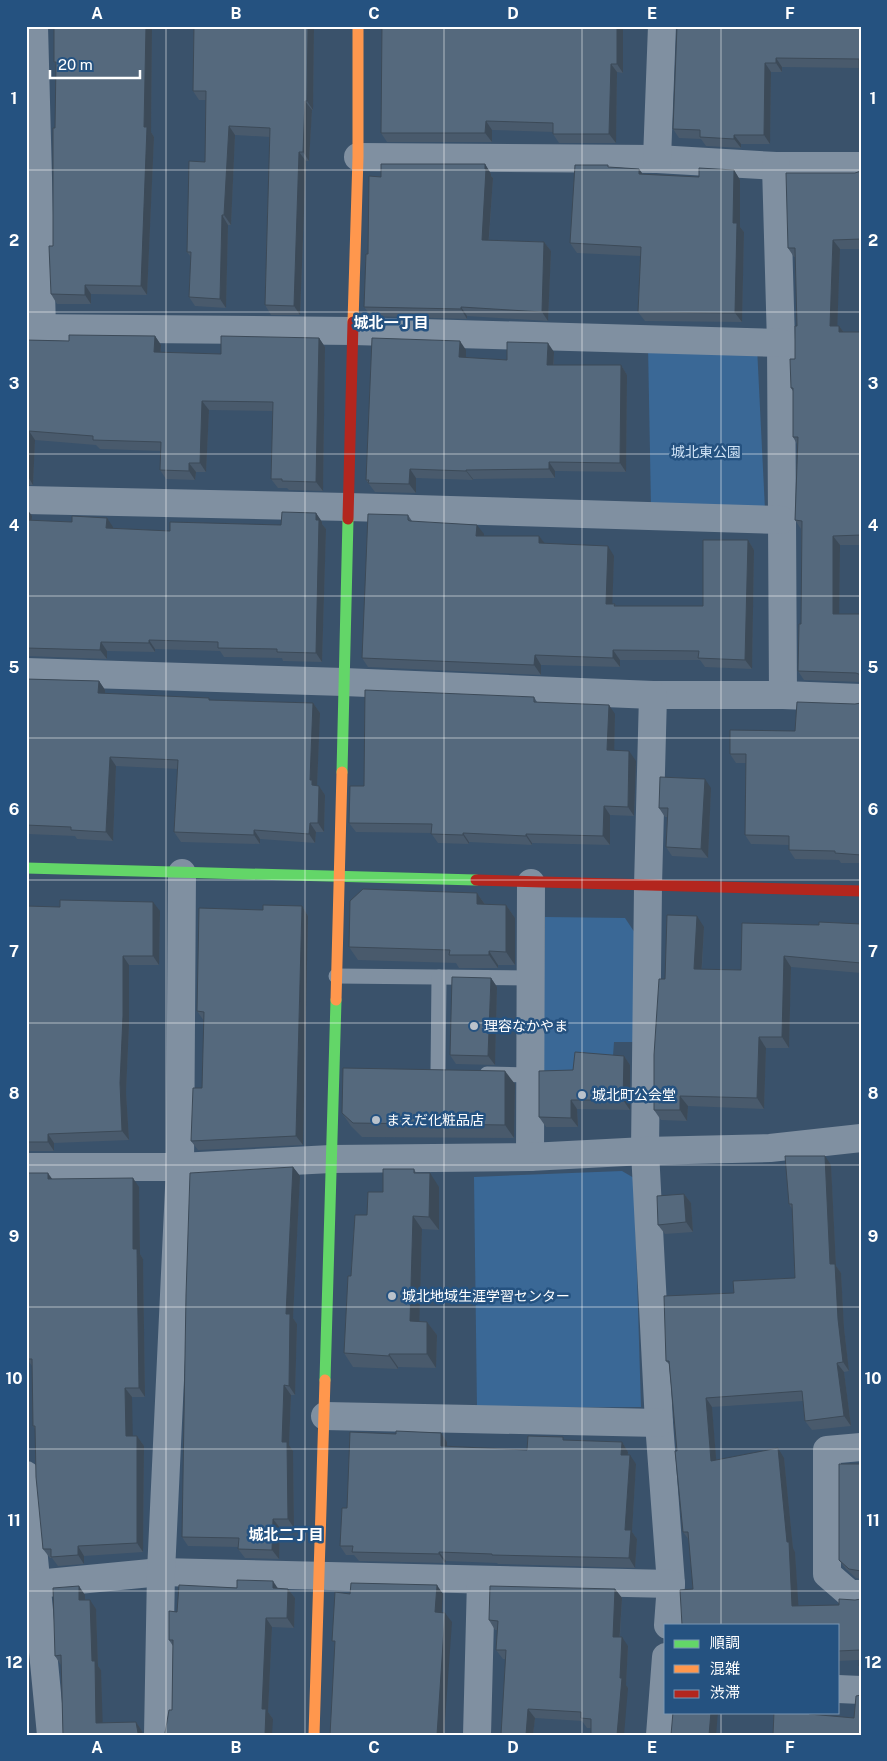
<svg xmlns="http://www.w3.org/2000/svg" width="887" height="1761" viewBox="0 0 887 1761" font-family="'Public Sans','Noto Sans JP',sans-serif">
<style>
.green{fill:#3a6896}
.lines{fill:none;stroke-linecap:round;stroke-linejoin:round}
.lane{stroke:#8090a1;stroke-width:15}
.street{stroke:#8090a1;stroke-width:28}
.fast{stroke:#63d668;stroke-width:11}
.slow{stroke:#ff974d;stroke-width:11}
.jam{stroke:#b3261e;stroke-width:11}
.wall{fill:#495a6c}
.shaded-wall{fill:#3c4a58}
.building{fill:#55697d;stroke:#3c4a58}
.grid{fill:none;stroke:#fff;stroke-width:1;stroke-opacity:0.55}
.poi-dot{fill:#bac2cb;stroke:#255280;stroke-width:2}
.labels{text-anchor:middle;stroke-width:5;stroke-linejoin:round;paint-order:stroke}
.park-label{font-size:14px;fill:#cfe2f5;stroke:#255280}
.poi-label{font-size:14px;fill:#fff;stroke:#255280;text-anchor:start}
.neighbourhood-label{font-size:15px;font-weight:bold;fill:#fff;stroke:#255280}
.neatline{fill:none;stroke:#fff;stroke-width:2}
.grid-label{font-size:16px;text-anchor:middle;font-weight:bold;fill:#fff}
</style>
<rect width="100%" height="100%" fill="#3a526b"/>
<!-- green -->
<g class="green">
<polygon points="648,345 757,347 765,510 651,507"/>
<polygon points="545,917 625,918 635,933 633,1042 614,1042 613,1056 576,1052 574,1074 542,1073"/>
<polygon points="622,1171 634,1178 641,1407 477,1408 474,1177"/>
</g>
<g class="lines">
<!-- lane -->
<g class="lane">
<polyline points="336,976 530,978"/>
<polyline points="438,1073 439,977"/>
<polyline points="487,1074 530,1075"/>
</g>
<!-- street -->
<g class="street">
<polyline points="34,26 42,329"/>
<polyline points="358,157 657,159 776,166 861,166"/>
<polyline points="657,159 662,26"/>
<polyline points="776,166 781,343 783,695"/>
<polyline points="26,328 353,331 781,343"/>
<polyline points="26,500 348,507 781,520"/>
<polyline points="26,672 344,682 653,695 783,695 861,698"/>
<polyline points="653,695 648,886 645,1151 659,1423 671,1584 668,1625"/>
<polyline points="530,1157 531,883"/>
<polyline points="26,1167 180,1167 331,1159 530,1157 645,1151 770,1148 861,1138"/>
<polyline points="325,1416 659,1423"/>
<polyline points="861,1447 827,1450 827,1574 850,1594 861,1594"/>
<polyline points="26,1475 51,1735"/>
<polyline points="26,1585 161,1572 671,1584"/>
<polyline points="838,1689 861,1690"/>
<polyline points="158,1735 161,1572 180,1167 182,873"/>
<polyline points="477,1735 481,1580"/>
<polyline points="660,1735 666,1657"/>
</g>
<!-- fast -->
<g class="fast">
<polyline points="342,772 348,519"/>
<polyline points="26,868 476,880"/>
<polyline points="325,1380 336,1000"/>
</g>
<!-- slow -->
<g class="slow">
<polyline points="353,322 358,157 358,26"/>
<polyline points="336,1000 342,772"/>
<polyline points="314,1735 325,1380"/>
</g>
<!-- jam -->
<g class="jam">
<polyline points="348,519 353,322"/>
<polyline points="476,880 861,891"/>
</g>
</g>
<!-- wall -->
<g class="wall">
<polygon points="152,26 151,132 154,137 147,295 91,294 91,304 57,304 51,294 53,246 56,65 54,62"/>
<polygon points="194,26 314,26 313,110 312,110 309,161 306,161 300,315 271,315 265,305 270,137 235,135 231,225 228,225 226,308 195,306 189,297 191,257 187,252 205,162 206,100 199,100 193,91"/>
<polygon points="623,26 623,73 617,72 616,143 559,143 553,134 553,132 492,130 492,142 387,142 381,133"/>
<polygon points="677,26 861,26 859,68 782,67 782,72 771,72 770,144 741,144 741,148 706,146 701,139 679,138 673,129"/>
<polygon points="485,164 491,174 491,176 493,178 489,240 544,242 551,251 548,321 467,316 467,319 371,316 364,307 368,254 381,177"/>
<polygon points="610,167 639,169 643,174 699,177 734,170 740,180 740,227 744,232 742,322 645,321 638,312 640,256 577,253 570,243"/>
<polygon points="861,171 861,249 840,249 837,326 839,326 844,332 861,332 861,545 840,545 839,614 861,614 861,682 804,680 798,671 801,624 801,529 795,520 797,444 793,437 793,391 791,388 795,359 797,326 795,257 794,257 788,248 855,173"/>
<polygon points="155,336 161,345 161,352 221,354 319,338 325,347 323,491 289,490 287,488 278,488 271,479 273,411 209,410 206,472 196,472 195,480 166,479 160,470 161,451 100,449 96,445 35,440 33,485 26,485 26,340 69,341"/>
<polygon points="466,350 466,358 507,360 554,352 554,365 621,365 627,375 626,472 555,471 555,478 473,479 473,480 416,478 416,493 375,492 366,480"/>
<polygon points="26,508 32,516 32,520 72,522 107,518 113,528 170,531 281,525 316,513 322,522 322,524 326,529 322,662 283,661 282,658 224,657 220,651 155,649 155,652 107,651 107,659 26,656"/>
<polygon points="408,515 412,521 484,534 483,536 539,536 544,543 614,556 612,604 615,604 616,606 703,606 748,540 754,550 752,669 705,667 700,660 620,660 620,667 541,665 541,675 368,667 362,658"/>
<polygon points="26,679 99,681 105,690 105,693 210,700 313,703 320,713 317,786 319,786 325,795 324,832 316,832 315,843 260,839 260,844 181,842 174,832 178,769 116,766 113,841 77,839 75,836 28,834 26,831"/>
<polygon points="534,697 537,702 615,714 614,751 636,761 634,816 610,815 610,845 532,843 532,845 469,842 469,844 438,843 431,833 356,832 349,823 364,786"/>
<polygon points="861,703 861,863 841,863 839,860 795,859 789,850 789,845 751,844 745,835 746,763 736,763 730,754 795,731 855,704"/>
<polygon points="711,788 708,858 672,856 666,847 667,817 665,817 659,808"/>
<polygon points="477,893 485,904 506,905 515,918 515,965 498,965 498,968 459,968 456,963 358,960 349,947"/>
<polygon points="26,906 160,911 159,965 129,965 129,1025 126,1092 129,1140 54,1143 54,1151 26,1151"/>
<polygon points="302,906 308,916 303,1145 198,1150 191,1141 202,1088 204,1021 197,1011 263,910"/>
<polygon points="861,924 861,973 791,967 789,1048 766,1048 764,1109 688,1106 687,1121 661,1120 654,1110 665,979 704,927 702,969 741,970 819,925"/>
<polygon points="491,978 497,987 495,1065 456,1064 450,1055"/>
<polygon points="624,1056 630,1065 630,1110 577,1109 578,1127 546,1127 539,1117 573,1070"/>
<polygon points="515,1084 514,1138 362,1137 351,1126 342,1113"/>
<polygon points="831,1165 836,1266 841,1273 844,1328 849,1371 844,1372 851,1426 812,1430 805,1421 803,1401 712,1407 716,1460 784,1458 793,1548 795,1552 798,1606 839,1605 861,1599 861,1669 859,1666 859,1660 838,1661 838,1625 693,1589 689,1540 683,1532 677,1451 669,1364 666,1361 734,1293 795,1278 792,1209 789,1204"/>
<polygon points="293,1167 300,1176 293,1318 297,1324 295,1395 291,1395 289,1445 293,1451 294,1528 280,1528 279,1559 245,1558 238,1549 238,1547 188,1546 182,1537"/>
<polygon points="414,1169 416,1173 439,1187 439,1230 422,1229 419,1322 427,1322 437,1335 436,1368 398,1367 398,1369 353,1367 344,1353 351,1276 367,1215 383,1192"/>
<polygon points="52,1179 139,1187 140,1254 143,1259 145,1397 132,1397 132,1436 137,1436 144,1446 143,1552 84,1556 84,1564 58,1566 52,1558 50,1558 43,1549 35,1429 33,1426 32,1366 27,1359"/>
<polygon points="684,1194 691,1203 693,1232 665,1234 658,1225"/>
<polygon points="441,1433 447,1442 447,1447 527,1450 565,1440 622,1442 628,1452 628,1455 636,1464 632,1532 637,1539 635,1568 498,1564 497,1563 446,1561 445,1563 359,1561 354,1555 346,1555 340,1546 347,1508 396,1434"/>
<polygon points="861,1464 861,1579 856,1578 846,1569 839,1560"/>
<polygon points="237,1588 288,1589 295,1598 294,1628 272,1627 268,1712 273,1719 165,1733 172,1710 173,1646 169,1640 177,1612"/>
<polygon points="615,1589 622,1598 620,1637 628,1646 626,1685 628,1688 591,1728 587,1728 582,1721 535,1718 533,1735 505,1659 503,1659 496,1650 498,1630 495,1630 489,1620"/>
<polygon points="85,1595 85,1600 96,1609 98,1666 101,1670 102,1723 136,1722 142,1731 63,1735 61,1665 55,1656"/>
</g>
<!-- shaded-wall -->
<g class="shaded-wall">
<polygon points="146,26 152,26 151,132 154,137 147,295 141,286"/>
<polygon points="308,26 314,26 313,110 307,101"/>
<polygon points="617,26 623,26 623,73 617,64"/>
<polygon points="776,58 782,67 782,72 776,63"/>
<polygon points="765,63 771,72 770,144 764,135"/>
<polygon points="611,64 617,72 616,143 609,134"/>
<polygon points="305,101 312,110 309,161 303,152"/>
<polygon points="486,121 492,130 492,142 485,133"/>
<polygon points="229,126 235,135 231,225 224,215"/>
<polygon points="734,135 741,144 741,148 734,139"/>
<polygon points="299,152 306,161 300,315 294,306"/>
<polygon points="485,164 491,174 491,176 493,178 488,249 482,240"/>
<polygon points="639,169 645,178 639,174"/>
<polygon points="734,170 740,180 740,227 744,232 742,322 735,313 733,223"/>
<polygon points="222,215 228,225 226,308 220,299"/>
<polygon points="833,240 840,249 837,335 830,326"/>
<polygon points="544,242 551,251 548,321 542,312"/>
<polygon points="85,285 91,294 91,304 85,295"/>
<polygon points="461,307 467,316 467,319 461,309"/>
<polygon points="839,326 846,335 839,332"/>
<polygon points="155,336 161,345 160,361 154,352"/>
<polygon points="319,338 325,347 323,491 316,482"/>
<polygon points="460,341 466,350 466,366 459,357"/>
<polygon points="548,343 554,352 553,374 547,365"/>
<polygon points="621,365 627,375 626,472 620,463"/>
<polygon points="202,401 209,410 206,472 200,463"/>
<polygon points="29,431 35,440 33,485 27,475"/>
<polygon points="549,462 555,471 555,478 549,469"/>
<polygon points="189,463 196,472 195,480 189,471"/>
<polygon points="410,469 416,478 416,493 409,484"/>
<polygon points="466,470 473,479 473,480 466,471"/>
<polygon points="26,508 32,516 31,529 26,522"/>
<polygon points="316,513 322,522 322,524 326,529 322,662 316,653"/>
<polygon points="107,518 113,527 113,537 106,528"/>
<polygon points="477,525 484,534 483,545 476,536"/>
<polygon points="539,536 546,545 539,543"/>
<polygon points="833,536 840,545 839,624 833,614"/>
<polygon points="748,540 754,550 752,669 745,660"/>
<polygon points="608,546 614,556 612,613 606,604"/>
<polygon points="149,640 155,649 155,652 149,643"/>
<polygon points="101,642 107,651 107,659 100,650"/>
<polygon points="613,650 620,660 620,667 613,658"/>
<polygon points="535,655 541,665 541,675 534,665"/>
<polygon points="99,681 105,690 105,702 98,693"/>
<polygon points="313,703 320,713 317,787 312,785 310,780"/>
<polygon points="609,705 615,714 614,759 607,750"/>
<polygon points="629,751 636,761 634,816 628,807"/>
<polygon points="110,757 116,766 113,841 106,832"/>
<polygon points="705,779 711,788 708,858 701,849"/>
<polygon points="319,786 325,795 324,832 318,823"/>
<polygon points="604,806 610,815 610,845 603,836"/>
<polygon points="310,823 316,832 315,843 309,834"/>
<polygon points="254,830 260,839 260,844 254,835"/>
<polygon points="463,833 469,842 469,844 463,835"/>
<polygon points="526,834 532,843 532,845 526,836"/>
<polygon points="477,893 486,906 477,904"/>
<polygon points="153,902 160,911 159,965 153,956"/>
<polygon points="506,905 515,918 515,965 506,952"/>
<polygon points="302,906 308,916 303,1145 296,1136"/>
<polygon points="697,916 704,927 701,979 694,969"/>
<polygon points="489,951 498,965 498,968 489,955"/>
<polygon points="123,956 129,965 129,1025 126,1092 129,1140 122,1131 120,1083"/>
<polygon points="784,956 791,967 789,1048 782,1037"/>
<polygon points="491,978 497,987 495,1065 488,1056"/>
<polygon points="759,1037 766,1048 764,1109 757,1098"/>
<polygon points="624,1056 630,1065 630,1110 623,1100"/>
<polygon points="505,1071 515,1084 514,1138 505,1125"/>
<polygon points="680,1096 688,1106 687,1121 680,1110"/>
<polygon points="571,1100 577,1109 578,1127 571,1118"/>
<polygon points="48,1134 54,1143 54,1151 48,1142"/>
<polygon points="825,1156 831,1165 836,1266 841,1273 844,1328 849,1371 843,1362 830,1264"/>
<polygon points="293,1167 300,1176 293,1318 297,1324 295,1395 289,1386 286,1314"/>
<polygon points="48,1173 55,1183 48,1179"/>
<polygon points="430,1173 439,1187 439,1230 429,1217"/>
<polygon points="133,1178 139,1187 140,1254 143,1259 145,1397 139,1388 133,1249"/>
<polygon points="684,1194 691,1203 693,1232 686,1222"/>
<polygon points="413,1216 422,1229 419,1334 410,1321"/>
<polygon points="427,1322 437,1335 436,1368 427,1354"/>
<polygon points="389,1354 398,1367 398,1369 389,1356"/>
<polygon points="837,1363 844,1372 851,1426 844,1416"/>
<polygon points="284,1385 291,1395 289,1445 293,1451 294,1528 288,1519 282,1442"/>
<polygon points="125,1388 132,1397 133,1446 126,1436"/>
<polygon points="706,1398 712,1407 717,1470 711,1461"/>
<polygon points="441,1433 447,1442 447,1455 441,1446"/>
<polygon points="137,1436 144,1446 143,1552 137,1543"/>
<polygon points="622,1442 628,1452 627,1464 621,1455"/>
<polygon points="778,1448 784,1458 793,1548 795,1552 799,1615 792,1606"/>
<polygon points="630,1455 636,1464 632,1532 637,1539 635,1568 629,1558 625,1530"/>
<polygon points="273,1519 280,1528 279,1559 272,1550"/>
<polygon points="78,1546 84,1556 84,1564 78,1555"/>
<polygon points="439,1552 446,1561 445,1563 439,1554"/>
<polygon points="273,1581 279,1590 273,1588"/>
<polygon points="437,1585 443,1594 441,1622 435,1612"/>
<polygon points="79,1586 85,1595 85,1610 79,1600"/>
<polygon points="288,1589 295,1598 294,1628 287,1618"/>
<polygon points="615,1589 622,1598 619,1646 613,1637"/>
<polygon points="90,1600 96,1609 98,1666 101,1670 103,1733 96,1723 92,1661"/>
<polygon points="445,1613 452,1622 444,1735 437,1735"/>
<polygon points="266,1618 272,1627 268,1712 273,1719 272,1735 265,1735 262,1709"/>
<polygon points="622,1637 628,1646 626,1685 628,1688 624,1735 617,1735"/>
<polygon points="528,1709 535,1718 533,1735 526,1735"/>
<polygon points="711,1712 718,1712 716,1735 709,1735"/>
<polygon points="136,1722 142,1731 143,1735 139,1735 138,1733"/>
</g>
<!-- building -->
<g class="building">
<polygon points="54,26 146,26 144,127 147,127 141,286 85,285 85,295 51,294 49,246 53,246 53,128 55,128 56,62 54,62"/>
<polygon points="194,26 308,26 307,101 305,101 303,152 299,152 294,306 265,305 270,128 229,126 224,215 222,215 220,299 189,297 191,252 187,252 189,161 205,162 206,91 193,91"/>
<polygon points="382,26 617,26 617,64 611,64 609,134 553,134 553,123 486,121 485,133 381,133"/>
<polygon points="677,26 861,26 861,143 859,59 776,58 776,63 765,63 764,135 734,135 734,139 700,137 700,130 673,129"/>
<polygon points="381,164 485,164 485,169 486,169 482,240 544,242 542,312 461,307 461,309 364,307 366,254 368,254 369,176 381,177"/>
<polygon points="575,165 608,165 608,167 639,169 639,174 699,177 699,168 734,170 733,223 737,223 735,313 638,312 641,247 570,243"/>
<polygon points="861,171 861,239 833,240 830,326 839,326 839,332 861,332 861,535 833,536 833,614 861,614 861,675 856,673 798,671 799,624 801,624 802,521 795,520 798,437 793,437 793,388 791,388 790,359 795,359 795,326 797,326 795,248 788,248 786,173 855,173"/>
<polygon points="69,335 155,336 154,352 221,354 221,336 319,338 316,482 282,481 282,479 271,479 273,402 202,401 200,463 189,463 189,471 160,470 161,442 93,440 93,436 29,431 27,475 26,476 26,340 69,341"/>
<polygon points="372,338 460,341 459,357 507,360 507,342 548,343 547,365 621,365 620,463 549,462 549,469 466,470 466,471 410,469 409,484 368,483 369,480 366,480"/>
<polygon points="282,512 316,513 316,520 319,520 316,653 277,652 277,649 218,648 218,642 149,640 149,643 101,642 100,650 26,648 26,520 72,522 72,516 107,518 106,528 170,531 170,522 281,525"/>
<polygon points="368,514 408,515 408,520 410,521 477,525 476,536 539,536 539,543 608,546 606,604 615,604 614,606 703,606 703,540 748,540 745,660 698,658 699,651 613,650 613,658 535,655 534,665 362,658"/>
<polygon points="26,679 99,681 98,693 209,698 209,700 313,703 310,780 312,780 312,785 319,786 318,823 310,823 309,834 254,830 254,835 174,832 178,760 110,757 106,832 71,830 71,827 26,825"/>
<polygon points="365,690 534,697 534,702 609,705 607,750 629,751 628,807 604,806 603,836 526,834 526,836 463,833 463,835 431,834 432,824 349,823 350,786 364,786"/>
<polygon points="797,702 855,704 861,703 861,855 835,853 835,851 789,850 789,836 745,835 746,754 730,754 730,730 795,731"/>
<polygon points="660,777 705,779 701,849 666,847 668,808 659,808"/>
<polygon points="363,889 477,893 477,904 506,905 506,952 489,951 489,955 449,955 450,950 349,947 350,901"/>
<polygon points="60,900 153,902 153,956 123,956 123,1016 120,1083 122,1131 48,1134 48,1142 26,1142 26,906 60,907"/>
<polygon points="263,905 302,906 296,1136 191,1141 193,1088 202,1088 204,1012 197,1011 199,908 263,910"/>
<polygon points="667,915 697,916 694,969 741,970 742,923 819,925 819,922 861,924 861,963 784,956 782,1037 759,1037 757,1098 680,1096 680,1110 654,1110 654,1055 659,979 665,979"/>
<polygon points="452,977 491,978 488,1056 450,1055"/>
<polygon points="575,1052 624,1056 623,1100 571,1100 571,1118 539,1117 539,1071 573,1070"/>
<polygon points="343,1068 505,1071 505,1125 353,1123 342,1113"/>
<polygon points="785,1156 825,1156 830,1264 835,1264 838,1319 843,1362 837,1363 844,1416 805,1421 802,1391 706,1398 711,1461 778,1448 787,1542 789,1542 792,1606 839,1605 839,1599 855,1600 861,1599 861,1667 859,1666 860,1650 838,1651 838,1625 682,1625 680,1590 693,1589 688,1532 683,1532 675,1451 677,1451 669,1361 666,1361 664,1296 734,1293 733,1281 795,1278 792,1204 789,1204"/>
<polygon points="293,1167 286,1314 290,1314 289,1386 284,1385 282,1442 287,1442 288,1519 273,1519 272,1550 238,1549 239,1538 182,1537 186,1295 190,1173"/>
<polygon points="383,1169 414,1169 414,1173 430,1173 429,1217 413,1216 410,1321 427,1322 427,1354 389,1354 389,1356 344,1353 348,1276 351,1276 355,1215 367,1215 368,1192 383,1192"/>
<polygon points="26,1173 48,1173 48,1179 133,1178 133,1249 137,1249 139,1388 125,1388 126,1436 137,1436 137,1543 78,1546 78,1555 51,1557 51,1549 43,1549 36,1477 35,1426 33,1426 32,1359 27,1359"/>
<polygon points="684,1194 686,1222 658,1225 657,1196"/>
<polygon points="396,1431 441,1433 441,1446 527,1450 528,1436 563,1437 563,1440 622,1442 621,1455 630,1455 625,1530 631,1530 629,1558 492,1555 492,1554 439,1552 439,1554 352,1552 353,1546 340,1546 342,1508 347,1508 350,1432 396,1434"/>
<polygon points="839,1464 861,1464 861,1571 849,1569 839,1560"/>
<polygon points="237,1580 273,1581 273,1588 288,1589 287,1618 266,1618 262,1709 266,1709 265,1735 164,1735 165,1733 169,1710 172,1710 173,1640 169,1640 169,1611 177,1612 179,1585 237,1588"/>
<polygon points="351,1583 437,1585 435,1612 445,1613 437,1735 330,1735 335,1641 332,1641 335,1592 350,1594"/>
<polygon points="79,1586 79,1600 90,1600 92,1661 95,1661 96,1723 136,1722 138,1733 139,1735 63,1735 61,1655 55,1656 53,1588"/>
<polygon points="490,1586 615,1589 613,1637 622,1637 620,1678 622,1678 617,1735 591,1735 591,1719 581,1718 581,1712 528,1709 526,1735 501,1735 506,1650 496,1650 498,1621 489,1620"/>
<polygon points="861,1695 861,1735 773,1735 774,1712 810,1712 809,1714 854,1718 856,1696"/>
<polygon points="673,1712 711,1712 709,1735 671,1735"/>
</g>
<!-- grid -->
<path class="grid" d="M 166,26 L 166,1735M 305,26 L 305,1735M 444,26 L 444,1735M 582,26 L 582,1735M 721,26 L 721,1625M 26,170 L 861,170M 26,312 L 861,312M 26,454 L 861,454M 26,596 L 861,596M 26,738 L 861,738M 26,880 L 861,880M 26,1023 L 861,1023M 26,1165 L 861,1165M 26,1307 L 861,1307M 26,1449 L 861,1449M 26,1591 L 861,1591M 721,1712 L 721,1735"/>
<!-- markers -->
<g class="poi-dot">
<circle cx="474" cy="1026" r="5"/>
<circle cx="582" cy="1095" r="5"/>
<circle cx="376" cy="1120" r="5"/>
<circle cx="392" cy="1296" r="5"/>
</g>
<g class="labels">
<!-- park labels -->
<g class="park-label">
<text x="706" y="457">城北東公園</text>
</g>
<!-- poi labels -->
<g class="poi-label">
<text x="484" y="1031">理容なかやま</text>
<text x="592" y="1100">城北町公会堂</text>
<text x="386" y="1125">まえだ化粧品店</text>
<text x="402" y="1301">城北地域生涯学習センター</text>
</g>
<!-- neighbourhood labels -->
<g class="neighbourhood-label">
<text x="391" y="328">城北一丁目</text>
<text x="286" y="1540">城北二丁目</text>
</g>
</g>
<!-- border -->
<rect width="887" height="1761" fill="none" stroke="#255280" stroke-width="55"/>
<!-- legend -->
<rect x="664" y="1624" width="175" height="90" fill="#255280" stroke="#7c97b3"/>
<rect x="674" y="1640" width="25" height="8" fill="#63d668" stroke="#7c97b3"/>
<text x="710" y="1648" font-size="15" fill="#ffffff">順調</text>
<rect x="674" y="1665" width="25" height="8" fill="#ff974d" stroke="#7c97b3"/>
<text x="710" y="1674" font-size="15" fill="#ffffff">混雑</text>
<rect x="674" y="1690" width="25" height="8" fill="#b3261e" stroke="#7c97b3"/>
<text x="710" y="1698" font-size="15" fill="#ffffff">渋滞</text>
<!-- scale -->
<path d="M50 70v8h90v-8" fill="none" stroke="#ffffff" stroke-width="2.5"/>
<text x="58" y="70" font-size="15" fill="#ffffff" stroke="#255280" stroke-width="4" paint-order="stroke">20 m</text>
<rect x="28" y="28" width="832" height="1706" class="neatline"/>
<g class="grid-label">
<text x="97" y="19">A</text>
<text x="236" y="19">B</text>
<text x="374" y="19">C</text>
<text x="513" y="19">D</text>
<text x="652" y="19">E</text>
<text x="790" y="19">F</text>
<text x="14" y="104">1</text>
<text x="873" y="104">1</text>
<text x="14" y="246">2</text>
<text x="873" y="246">2</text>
<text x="14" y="389">3</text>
<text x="873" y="389">3</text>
<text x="14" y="531">4</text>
<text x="873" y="531">4</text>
<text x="14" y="673">5</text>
<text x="873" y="673">5</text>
<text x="14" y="815">6</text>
<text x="873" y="815">6</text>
<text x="14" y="957">7</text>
<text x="873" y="957">7</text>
<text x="14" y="1099">8</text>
<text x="873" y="1099">8</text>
<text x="14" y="1242">9</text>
<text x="873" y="1242">9</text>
<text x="14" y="1384">10</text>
<text x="873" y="1384">10</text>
<text x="14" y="1526">11</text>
<text x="873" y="1526">11</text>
<text x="14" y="1668">12</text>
<text x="873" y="1668">12</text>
<text x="97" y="1753">A</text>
<text x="236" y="1753">B</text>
<text x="374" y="1753">C</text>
<text x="513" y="1753">D</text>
<text x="652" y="1753">E</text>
<text x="790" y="1753">F</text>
</g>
</svg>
